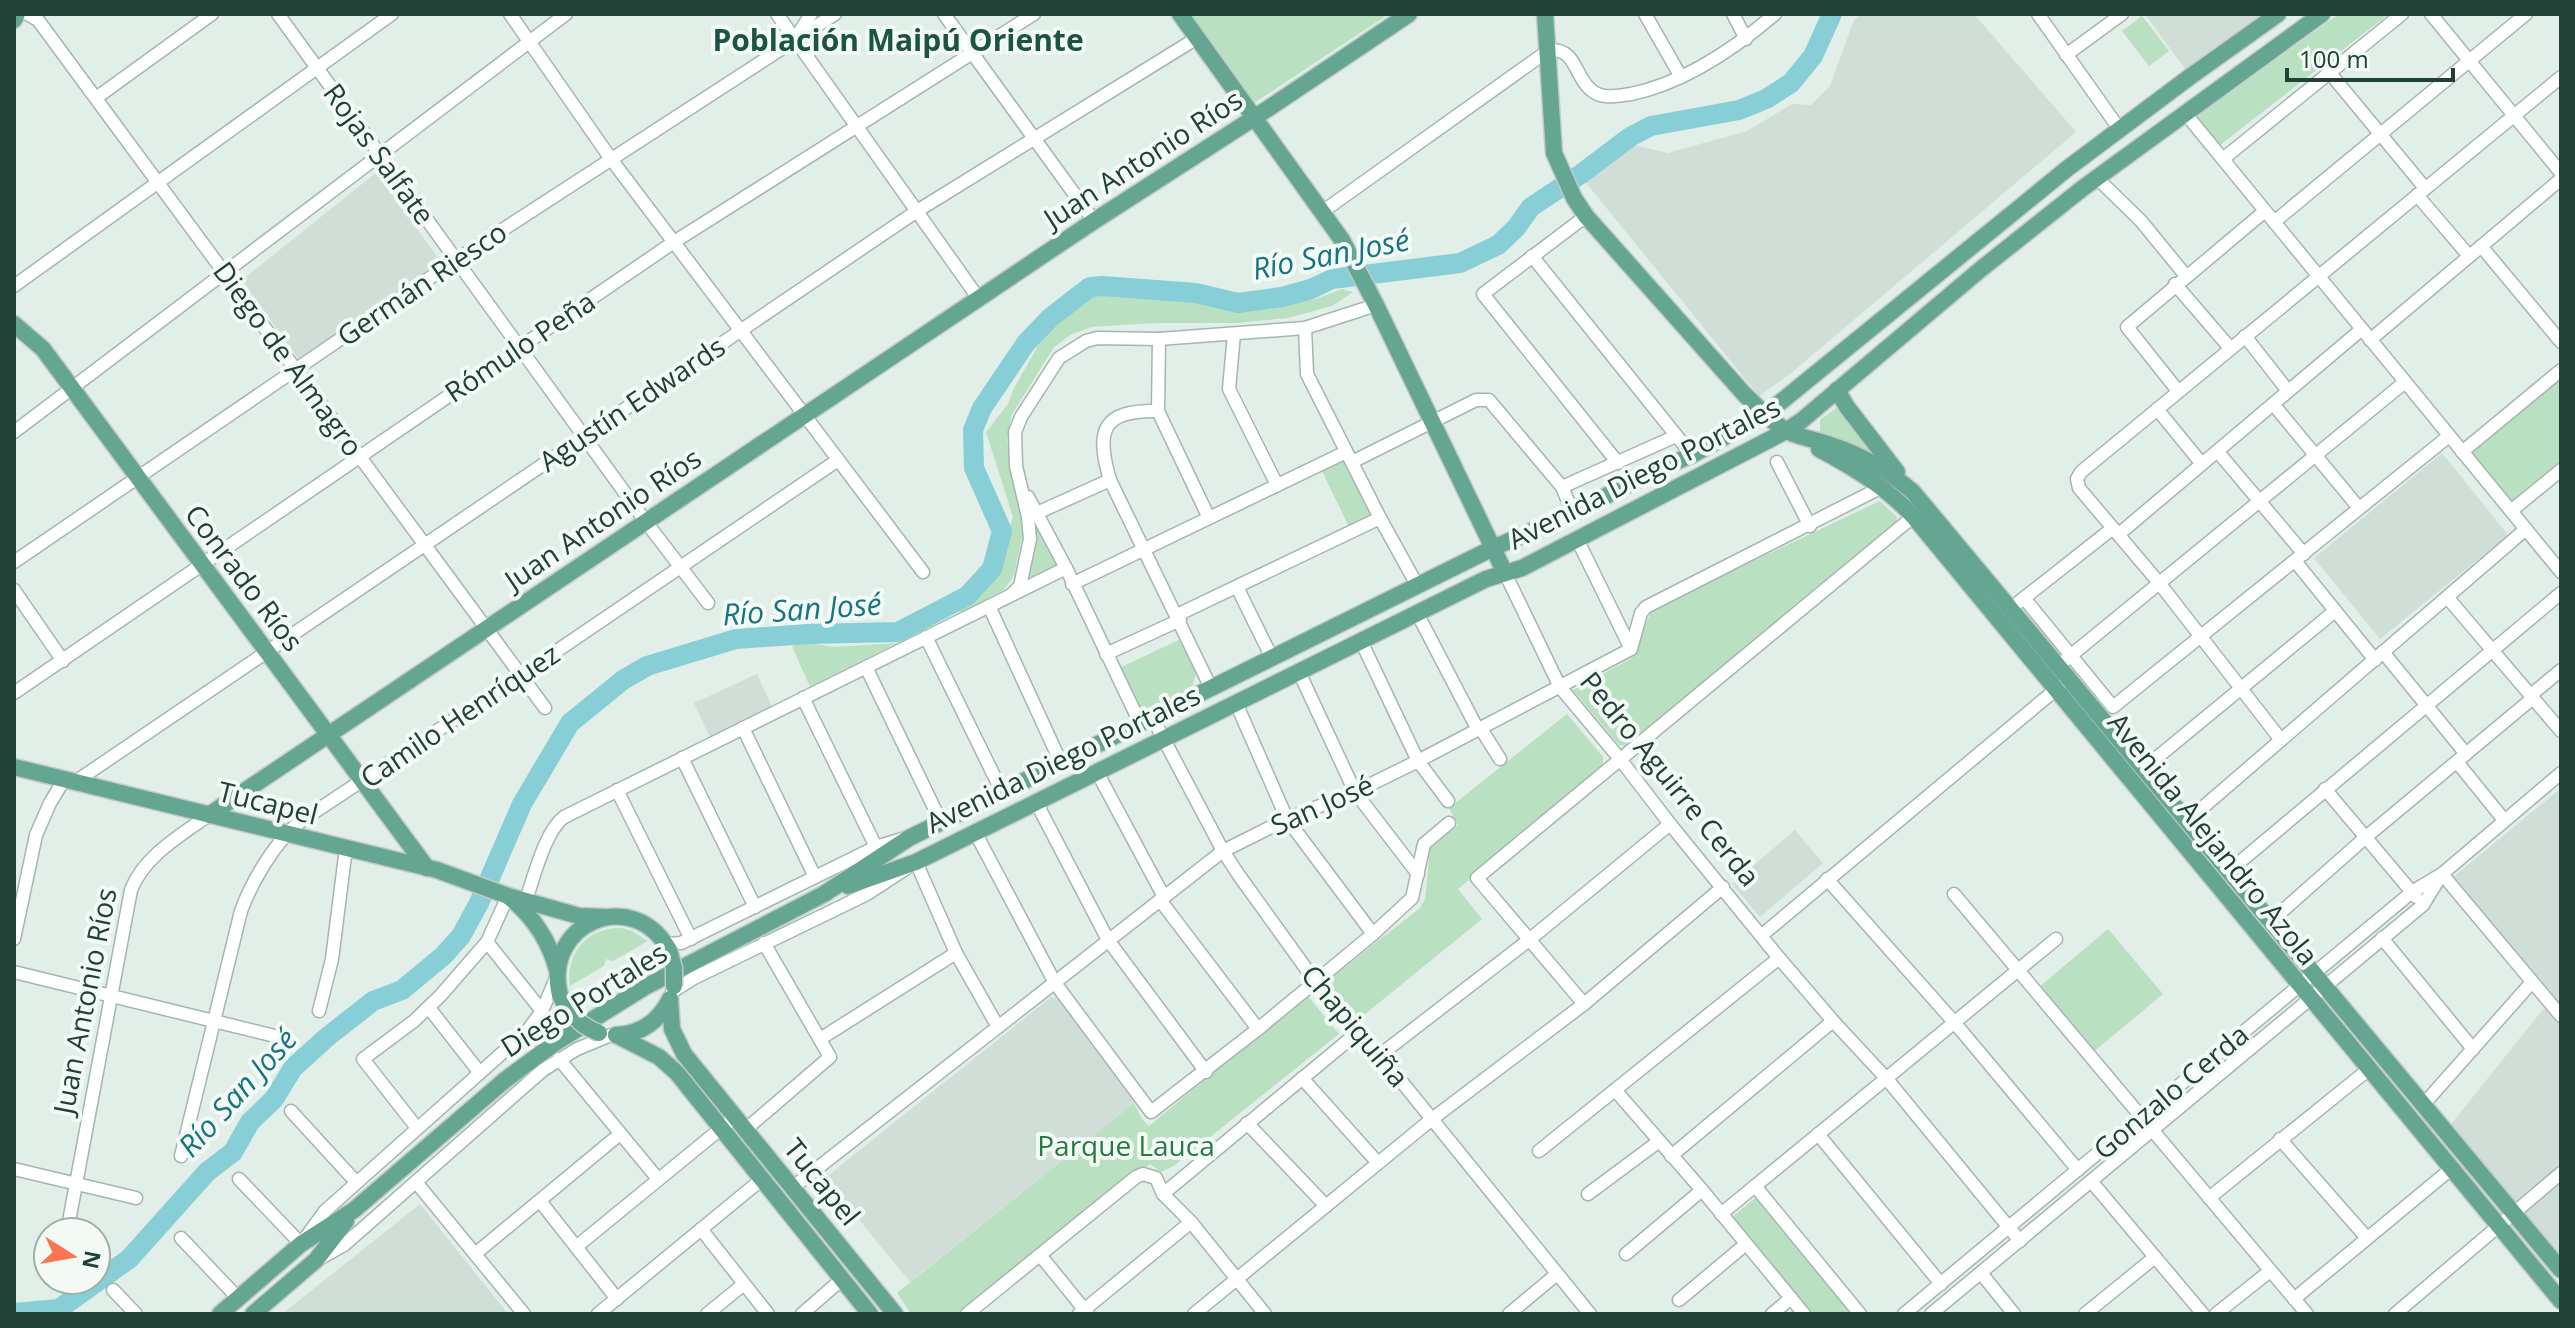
<svg xmlns="http://www.w3.org/2000/svg" width="2575" height="1328" viewBox="0 0 2575 1328" font-family="'Open Sans',sans-serif">
<style>
.built{fill:#d0ded7}
.green{fill:#bae0c2}
.lines{fill:none;stroke-linecap:round;stroke-linejoin:round}
.river{stroke:#87ced6;stroke-width:20}
.minor-casing{stroke:#a4b6af;stroke-width:15}
.major-casing{stroke:#c1cac7;stroke-width:19}
.minor{stroke:#fff;stroke-width:12}
.major{stroke:#64a692;stroke-width:16}
.major-bridge-casing{stroke:#c1cac7;stroke-width:19;stroke-linecap:butt}
.major-bridge{stroke:#64a692;stroke-width:16}
.labels{text-anchor:middle;stroke-width:8;stroke-linejoin:round;paint-order:stroke}
.street-label{font-size:28px;fill:#214036;stroke:#f3faf6}
.park-label{font-size:28px;fill:#287a44;stroke:#f3faf6}
.neighbourhood-label{font-size:30px;font-weight:bold;fill:#1b5444;stroke:#f3faf6}
.water-label{font-size:30px;font-style:italic;fill:#167481;stroke:#f3faf6}
</style>
<rect width="100%" height="100%" fill="#e2eee8"/>
<!-- built -->
<g class="built">
<polygon points="1861,14 1974,14 2076,132 1790,374 1759,396 1583,179 1633,145 1668,153 1747,131 1792,104 1811,105 1830,86 1854,20"/>
<polygon points="2145,14 2261,14 2185,69"/>
<polygon points="377,172 440,261 299,360 242,280"/>
<polygon points="2442,453 2508,535 2380,639 2314,558"/>
<polygon points="757,674 773,709 710,737 694,703"/>
<polygon points="2561,788 2561,1264 2448,1128 2552,998 2452,878"/>
<polygon points="1795,830 1823,863 1760,917 1732,884"/>
<polygon points="1051,997 1058,999 1135,1095 1134,1103 910,1282 825,1178"/>
<polygon points="420,1204 508,1314 282,1314"/>
</g>
<!-- green -->
<g class="green">
<polygon points="1186,14 1389,14 1251,105"/>
<polygon points="2339,14 2389,14 2220,145 2196,117"/>
<polygon points="2142,16 2169,51 2149,66 2122,31"/>
<polygon points="1342,289 1353,292 1332,306 1288,318 1237,323 1156,323 1092,327 1072,334 1054,347 1011,416 1007,442 1022,500 1024,528 1014,575 1004,590 961,613 958,608 982,590 997,564 1013,517 986,432 1008,404 1014,388 1043,337 1087,295 1109,291 1124,295 1176,293 1206,302 1278,303 1315,299"/>
<polygon points="2561,378 2561,463 2511,504 2470,453"/>
<polygon points="1839,406 1877,458 1820,435 1820,420"/>
<polygon points="1346,461 1375,516 1350,529 1321,469"/>
<polygon points="1880,501 1897,517 1896,526 1627,746 1619,745 1573,690 1632,658 1652,609"/>
<polygon points="1036,522 1059,566 1028,581 1034,553"/>
<polygon points="1179,640 1196,673 1191,691 1152,712 1140,711 1119,668"/>
<polygon points="805,642 834,647 897,643 810,687 792,646"/>
<polygon points="1567,714 1603,757 1603,767 1458,889 1482,919 1359,1019 1329,988 1329,979 1420,908 1425,899 1430,849 1458,825 1449,808"/>
<path d="M 621,928 L 632,931 L 648,941 L 613,961 L 606,959 L 604,966 L 570,986 C 565,954 587,927 621,928 Z"/>
<polygon points="2108,929 2163,994 2092,1053 2038,988"/>
<polygon points="1307,995 1339,1034 1175,1165 1161,1172 1150,1164 959,1314 911,1314 897,1293 1134,1103 1142,1119 1149,1126"/>
<polygon points="1760,1194 1860,1314 1812,1314 1731,1218"/>
</g>
<g class="lines">
<!-- river -->
<polyline class="river" points="14,1313 59,1309 129,1259 207,1172 233,1152 250,1122 274,1099 293,1068 326,1038 373,1001 402,990 443,956 461,936 479,903 522,804 570,723 623,680 647,666 736,639 808,634 898,632 967,596 992,569 1002,531 974,468 973,430 982,408 1026,343 1050,318 1090,287 1102,286 1196,293 1238,303 1282,297 1311,289 1332,279 1460,263 1498,245 1516,228 1531,207 1581,174 1630,137 1651,126 1739,110 1766,99 1791,83 1813,56 1832,14"/>
<defs>
<g id="minor">
<polyline points="27,14 38,20 545,708"/>
<polyline points="278,14 646,522 708,603"/>
<polyline points="510,14 611,159 923,572"/>
<polyline points="777,14 979,299"/>
<polyline points="944,14 1094,221"/>
<polyline points="1645,14 1681,77"/>
<polyline points="1733,14 1746,39"/>
<polyline points="2038,14 2120,130"/>
<polyline points="2431,14 2561,173"/>
<polyline points="799,33 811,14"/>
<polyline points="2066,55 2122,14"/>
<polyline points="2329,72 2425,188"/>
<polyline points="96,98 212,14"/>
<polyline points="2185,113 2561,572"/>
<polyline points="2223,159 2402,14"/>
<polyline points="2097,178 2141,221 2186,276"/>
<polyline points="2417,195 2469,256"/>
<path d="M 1322,212 L 1549,50 C 1576,48 1574,75 1590,89 C 1601,100 1617,96 1631,94 C 1685,83 1734,49 1775,14"/>
<polyline points="1586,216 1483,294 1618,463"/>
<polyline points="2274,222 2526,14"/>
<polyline points="2481,246 2561,342"/>
<polyline points="1532,256 1692,455"/>
<polyline points="2175,284 2230,348"/>
<polyline points="14,286 392,14"/>
<polyline points="1305,328 1307,374 1380,518 1417,585"/>
<polyline points="1234,334 1229,389 1277,485"/>
<polyline points="2245,336 2288,391"/>
<polyline points="1159,339 1158,411 1209,518"/>
<polyline points="2370,340 2561,179"/>
<polyline points="2178,391 2127,327 2265,211"/>
<polyline points="2273,404 2359,508"/>
<polyline points="2157,409 2202,464"/>
<path d="M 1158,411 C 1103,410 1095,429 1110,480 L 1211,688"/>
<polyline points="14,432 566,14"/>
<polyline points="2218,452 2304,554"/>
<polyline points="2462,452 2561,370"/>
<polyline points="1352,462 1476,400 1489,400 1562,487 1573,513"/>
<polyline points="1777,462 1810,526"/>
<polyline points="1562,487 1676,436"/>
<polyline points="1028,497 1066,568 1140,723"/>
<polyline points="2511,511 2561,470"/>
<polyline points="1037,513 1110,480"/>
<polyline points="2119,534 2362,329"/>
<polyline points="1577,539 1631,649"/>
<polyline points="2295,561 2375,660"/>
<polyline points="14,562 456,260 835,14"/>
<polyline points="1505,573 1560,687 1620,759 1670,824 1779,958 1833,1021 1886,1078 2020,1241"/>
<polyline points="1072,584 1346,452"/>
<polyline points="1237,587 1272,658"/>
<polyline points="14,590 63,661"/>
<polyline points="1013,593 1020,586 1030,539 1028,517 1016,466 1015,432 1021,417 1059,358 1086,341 1097,338 1159,339 1305,328 1376,305"/>
<polyline points="2447,597 2561,731"/>
<polyline points="2024,598 2113,707 2449,436"/>
<polyline points="2019,602 2113,528"/>
<polyline points="989,606 1061,763"/>
<polyline points="1417,613 1478,730"/>
<polyline points="1177,615 1380,518"/>
<polyline points="926,637 1002,792"/>
<polyline points="1361,641 1418,761 1448,801"/>
<polyline points="2383,652 2466,754"/>
<polyline points="1106,654 1180,620"/>
<polyline points="2058,666 2405,382"/>
<polyline points="866,667 941,822"/>
<polyline points="1299,672 1355,792 1418,874"/>
<polyline points="14,693 674,242 1034,14"/>
<polyline points="2531,695 2561,670"/>
<polyline points="803,698 876,847"/>
<polyline points="1236,703 1287,819 1373,934"/>
<polyline points="1152,717 1223,851 1238,874 1315,981 1357,1033 1380,1055 1590,1314"/>
<polyline points="743,728 815,877"/>
<polyline points="1481,729 1500,759"/>
<polyline points="2281,740 2160,584 2079,488 2077,479 2081,472 2561,77"/>
<polyline points="682,758 755,907"/>
<polyline points="2457,762 2504,820"/>
<polyline points="2143,769 2335,611"/>
<polyline points="1097,772 1164,897"/>
<polyline points="75,782 917,211 1197,38"/>
<polyline points="2325,789 2416,897"/>
<polyline points="617,790 691,939"/>
<polyline points="1036,802 1108,940 1206,1072"/>
<polyline points="2187,821 2526,529"/>
<polyline points="975,832 1055,983 1151,1112 1258,1029 1373,934 1412,898 1424,844 1449,823"/>
<polyline points="2229,871 2561,593"/>
<polyline points="2442,874 2561,1016"/>
<polyline points="1827,879 1954,1022 2078,1170"/>
<polyline points="1954,894 2307,1314"/>
<path d="M 526,900 C 534,877 545,831 564,817 L 1066,568"/>
<polyline points="1160,900 1258,1029"/>
<polyline points="2271,921 2366,837 2533,698"/>
<polyline points="1762,935 2060,686"/>
<polyline points="2382,938 2473,1049"/>
<polyline points="14,939 36,835 50,803 64,780"/>
<polyline points="487,942 542,1011"/>
<polyline points="666,944 681,943 876,847 902,839"/>
<polyline points="14,972 283,1038"/>
<polyline points="672,992 694,978 867,894 916,862 956,953 998,1027"/>
<polyline points="1584,1004 1477,878 1920,511"/>
<polyline points="429,1008 480,1073"/>
<polyline points="319,1011 332,959 346,848"/>
<polyline points="820,1039 956,953"/>
<polyline points="1380,1055 1529,940 1670,824"/>
<polyline points="559,1059 658,1179"/>
<polyline points="1302,1078 1378,1163"/>
<polyline points="1615,1090 1702,1190 1804,1314"/>
<polyline points="2423,1105 2532,982"/>
<polyline points="291,1111 356,1182"/>
<polyline points="1247,1123 1326,1206"/>
<polyline points="417,1128 363,1059 414,1021 441,995 487,942 508,896"/>
<polyline points="745,1130 830,1057 764,943"/>
<polyline points="1818,1134 1941,1284"/>
<polyline points="2280,1139 2367,1238"/>
<polyline points="1539,1151 1779,958"/>
<path d="M 181,1156 L 241,911 C 252,881 276,840 301,821 L 520,676 L 838,460"/>
<polyline points="1671,1156 1833,1021"/>
<polyline points="14,1169 136,1198"/>
<polyline points="239,1179 301,1244 325,1211 528,1030 542,1011 557,976"/>
<polyline points="2091,1181 2203,1314"/>
<polyline points="416,1182 524,1314"/>
<polyline points="1755,1186 1860,1314"/>
<polyline points="792,1188 1223,851 1287,819 1355,792 1418,761 1631,649 1641,613 1646,607 1882,487"/>
<polyline points="1163,1194 1357,1033"/>
<polyline points="1588,1194 1658,1142"/>
<polyline points="2209,1198 2369,1069"/>
<polyline points="540,1201 617,1299"/>
<polyline points="1721,1214 2056,939"/>
<polyline points="701,1229 768,1314"/>
<path d="M 67,1232 L 131,890 C 144,856 181,835 209,815"/>
<polyline points="181,1238 238,1298"/>
<polyline points="576,1247 735,1117"/>
<polyline points="475,1254 620,1134"/>
<polyline points="1626,1254 1702,1190"/>
<polyline points="1040,1255 1088,1314"/>
<polyline points="319,1259 344,1245 543,1070 577,1049 611,1035"/>
<polyline points="1981,1273 2014,1314"/>
<polyline points="113,1290 136,1314"/>
<polyline points="2294,1299 2451,1169"/>
<polyline points="1679,1300 1746,1244"/>
<polyline points="598,1314 761,1180"/>
<polyline points="707,1314 744,1284"/>
<polyline points="802,1314 842,1279"/>
<polyline points="967,1314 1136,1177 1143,1174 1156,1178 1163,1194 1191,1222 1265,1314"/>
<polyline points="1079,1314 1191,1222"/>
<polyline points="1194,1314 1432,1119 1584,1004 1723,887"/>
<polyline points="1509,1314 1557,1274"/>
<polyline points="1772,1314 1791,1298"/>
<polyline points="1904,1314 2412,892 2442,874 2561,773"/>
<polyline points="1931,1314 2423,905 2440,877"/>
<polyline points="2085,1314 2155,1257"/>
<polyline points="2216,1314 2270,1271"/>
<polyline points="2395,1314 2561,1173"/>
</g>
<g id="major">
<polyline points="1180,14 1342,240 1376,305 1505,573"/>
<path d="M 1545,14 L 1554,153 L 1574,198 L 1586,216 L 1745,395 C 1758,407 1772,423 1789,432 C 1802,438 1817,440 1831,445 C 1862,455 1889,471 1913,492 L 2561,1270"/>
<polyline points="14,20 17,14"/>
<polyline points="14,324 43,349 427,868"/>
<polyline points="1837,390 1847,407 1897,472"/>
<path d="M 1819,449 C 1854,468 1886,487 1913,516 L 2561,1301"/>
<polyline points="14,767 437,870 508,896 579,916 605,917"/>
<polyline points="209,815 1094,221 1254,118 1409,14"/>
<polyline points="848,886 916,862 1486,579 1522,568 1786,431 1801,421 1981,269 2083,188 2322,14"/>
<path d="M 509,897 C 534,917 549,940 557,970"/>
<path d="M 560,995 C 542,923 633,885 669,950"/>
<polyline points="670,999 672,1029 684,1054 895,1314"/>
<polyline points="616,1035 659,1057 677,1073 870,1314"/>
<path d="M 616,1035 C 641,1034 659,1021 670,999"/>
<polyline points="220,1314 301,1244 354,1210 505,1080 555,1043 645,987 824,894 909,838 1493,548 1573,513 1654,471 1692,455 1766,414 2068,168 2191,76 2278,14"/>
<polyline points="253,1314 316,1260 346,1221"/>
</g>
</defs>
<!-- minor casing -->
<use href="#minor" class="minor-casing"/>
<!-- major casing -->
<use href="#major" class="major-casing"/>
<!-- minor -->
<use href="#minor" class="minor"/>
<!-- major -->
<use href="#major" class="major"/>
<defs>
<g id="major-bridge">
<polyline points="669,950 674,968 674,986"/>
<path d="M 560,995 C 568,1013 580,1026 599,1033"/>
</g>
</defs>
<!-- major-bridge casing -->
<use href="#major-bridge" class="major-bridge-casing"/>
<!-- major-bridge -->
<use href="#major-bridge" class="major-bridge"/>
</g>
<g class="labels">
<!-- street labels -->
<g class="street-label">
<text transform="translate(379 154) rotate(54)" y="10">Rojas Salfate</text>
<text transform="translate(1143 159) rotate(-33)" y="10">Juan Antonio Ríos</text>
<text transform="translate(422 284) rotate(-34)" y="10">Germán Riesco</text>
<text transform="translate(520 347) rotate(-34)" y="10">Rómulo Peña</text>
<text transform="translate(288 359) rotate(54)" y="10">Diego de Almagro</text>
<text transform="translate(632 404) rotate(-34)" y="10">Agustín Edwards</text>
<text transform="translate(1644 473) rotate(-27)" y="10">Avenida Diego Portales</text>
<text transform="translate(603 519) rotate(-34)" y="10">Juan Antonio Ríos</text>
<text transform="translate(244 578) rotate(53)" y="10">Conrado Ríos</text>
<text transform="translate(460 716) rotate(-34)" y="10">Camilo Henríquez</text>
<text transform="translate(1063 759) rotate(-26)" y="10">Avenida Diego Portales</text>
<text transform="translate(1670 779) rotate(51)" y="10">Pedro Aguirre Cerda</text>
<text transform="translate(268 803) rotate(14)" y="10">Tucapel</text>
<text transform="translate(1322 805) rotate(-24)" y="10">San José</text>
<text transform="translate(2213 839) rotate(51)" y="10">Avenida Alejandro Azola</text>
<text transform="translate(584 1000) rotate(-32)" y="10">Diego Portales</text>
<text transform="translate(85 1001) rotate(-79)" y="10">Juan Antonio Ríos</text>
<text transform="translate(1355 1026) rotate(50)" y="10">Chapiquiña</text>
<text transform="translate(2171 1092) rotate(-40)" y="10">Gonzalo Cerda</text>
<text transform="translate(822 1182) rotate(51)" y="10">Tucapel</text>
</g>
<!-- park labels -->
<g class="park-label">
<text x="1126" y="1156">Parque Lauca</text>
</g>
<!-- neighbourhood labels -->
<g class="neighbourhood-label">
<text x="898" y="51">Población Maipú Oriente</text>
</g>
<!-- water labels -->
<g class="water-label">
<text transform="translate(1331 255) rotate(-11)" y="10">Río San José</text>
<text transform="translate(802 610) rotate(-4)" y="10">Río San José</text>
<text transform="translate(238 1093) rotate(-48)" y="10">Río San José</text>
</g>
</g>
<!-- border -->
<rect width="2575" height="1328" fill="none" stroke="#214036" stroke-width="32"/>
<!-- north arrow -->
<g transform="translate(72 1256) rotate(101)"><circle r="38" fill="#f3faf6" stroke="#9fb0a9" stroke-width="2"/>
<path d="M0-6L14 30L0 20L-14 30Z" fill="#fc7452"/>
<text y="-12" font-size="22" font-weight="bold" text-anchor="middle" fill="#214036">N</text>
</g>
<!-- scale -->
<path d="M2287 68v12h166v-12" fill="none" stroke="#214036" stroke-width="4"/>
<text x="2299" y="68" font-size="24" fill="#214036" stroke="#f3faf6" stroke-width="6" paint-order="stroke">100 m</text>
</svg>
